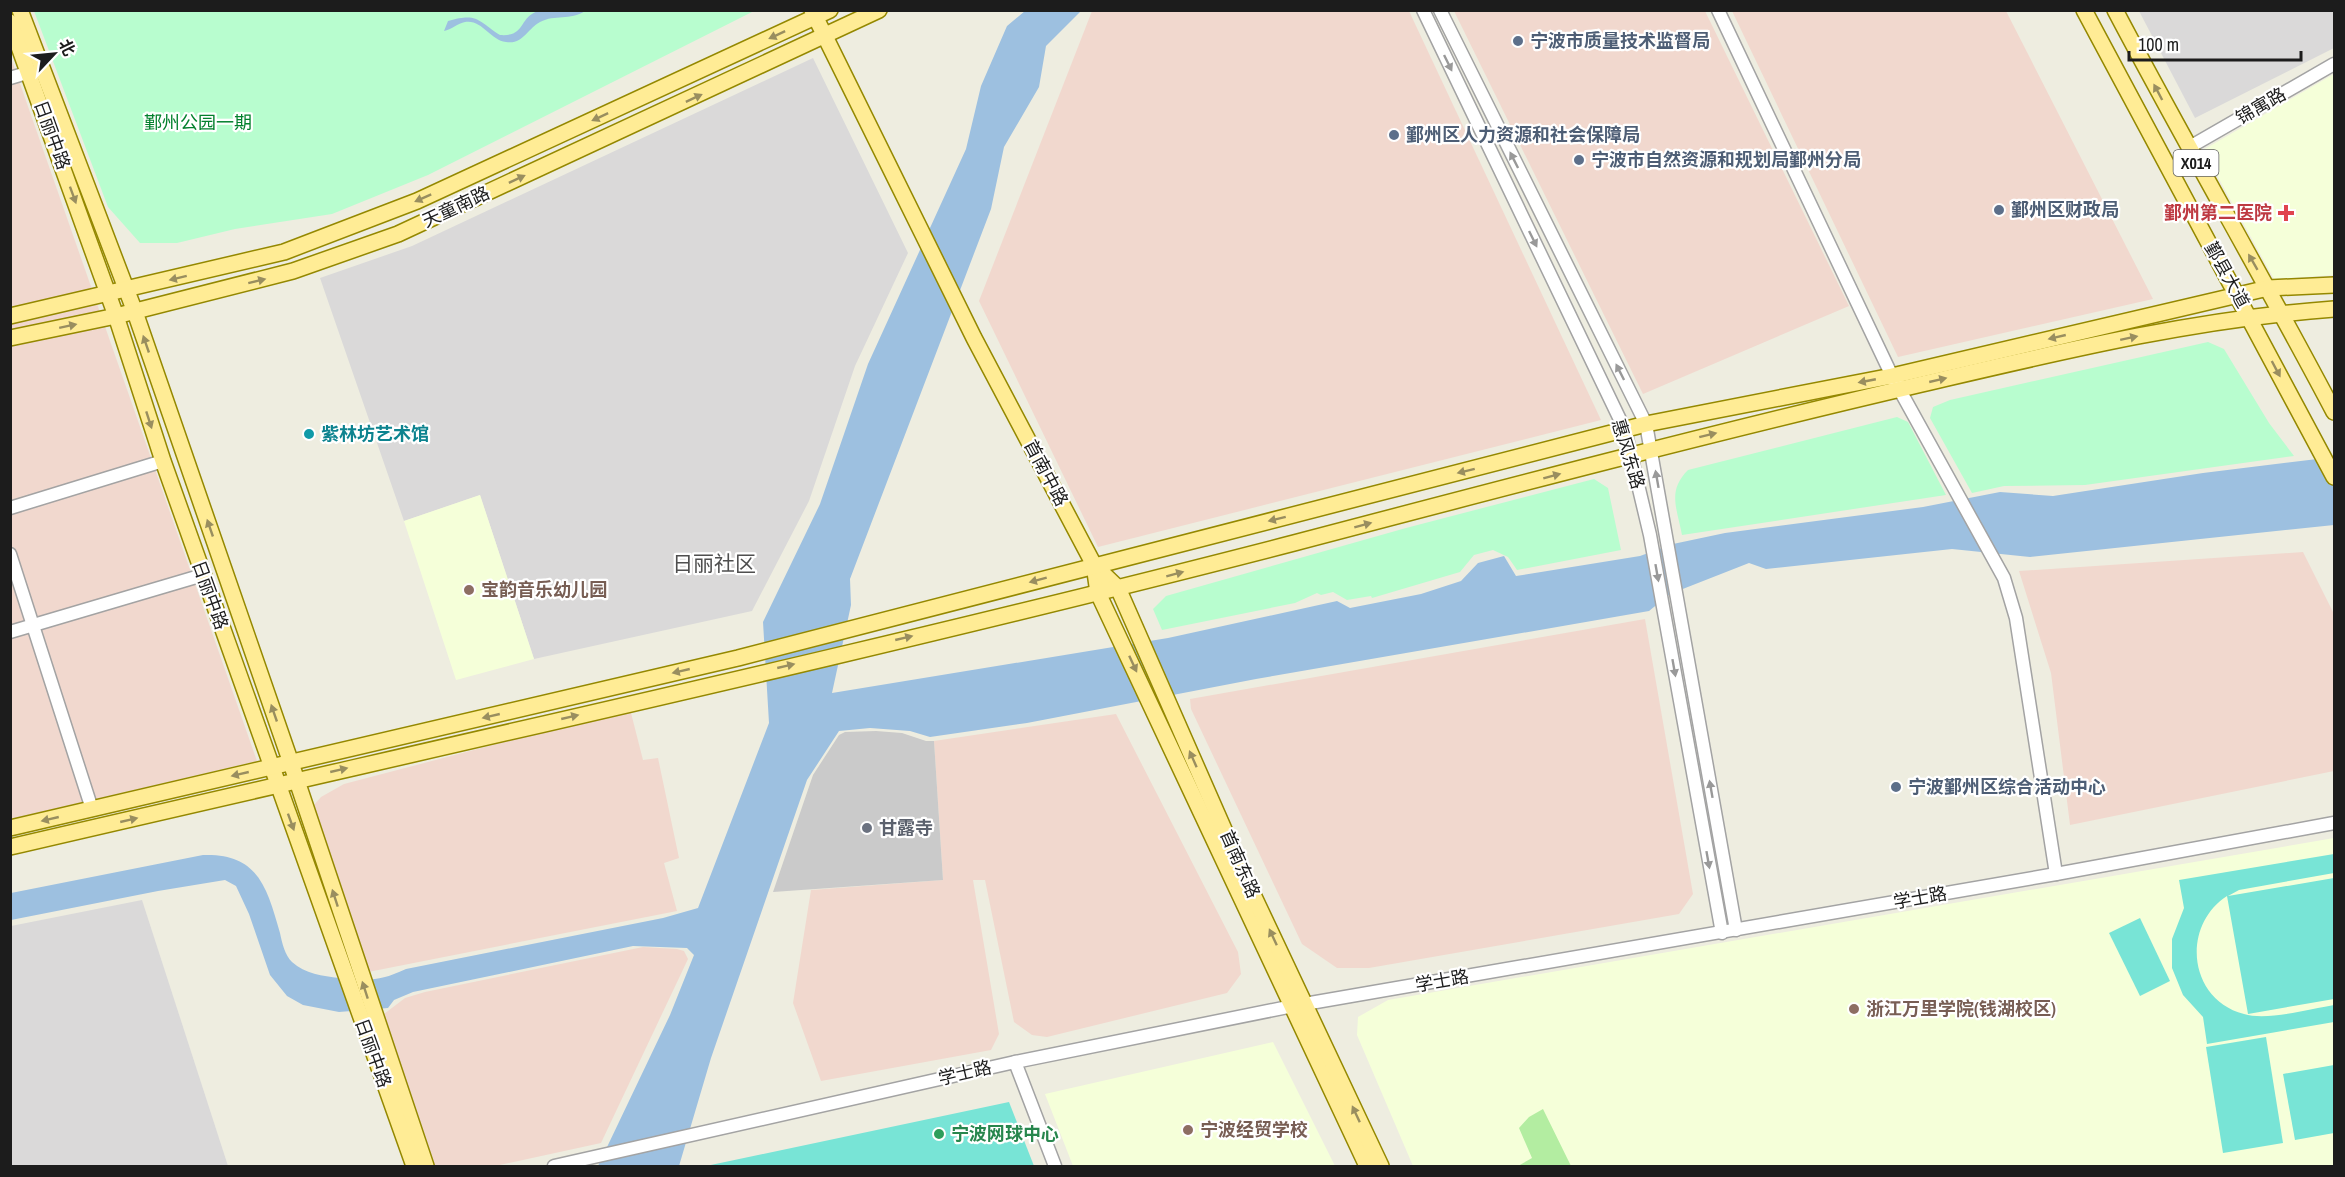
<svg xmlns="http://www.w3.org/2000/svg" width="2345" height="1177" viewBox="0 0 2345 1177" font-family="'Archivo Narrow','Noto Sans SC',sans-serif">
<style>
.residential{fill:#dad9d9}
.commercial{fill:#f1d8ce}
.education{fill:#f5ffd9}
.religious{fill:#cacaca}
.grass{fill:#b3eda1}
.park{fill:#b8fdcf}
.pitch{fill:#78e4d6}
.water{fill:#9dc0e0}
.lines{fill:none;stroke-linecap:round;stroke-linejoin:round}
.minor-casing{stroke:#a3a3a3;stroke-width:15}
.major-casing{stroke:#948800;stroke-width:18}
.minor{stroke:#fff;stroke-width:12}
.major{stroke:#ffec95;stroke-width:15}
.oneway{fill:#998e5f}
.oneway2{fill:#999}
.service-dot{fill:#5c6f8a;stroke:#fff;stroke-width:2}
.health-dot{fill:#e0444e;stroke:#fff;stroke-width:2}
.culture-dot{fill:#0f9aa8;stroke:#fff;stroke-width:2}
.education-dot{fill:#8d6e63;stroke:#fff;stroke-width:2}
.worship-dot{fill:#6b7280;stroke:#fff;stroke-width:2}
.leisure-dot{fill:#2e9e5b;stroke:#fff;stroke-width:2}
.labels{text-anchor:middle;stroke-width:4.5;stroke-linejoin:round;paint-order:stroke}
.shield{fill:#fff;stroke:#606060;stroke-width:1.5}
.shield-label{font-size:16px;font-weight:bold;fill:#1c1c1c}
.service-label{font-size:18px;font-weight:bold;fill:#4e5e75;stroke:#fff;text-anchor:start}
.street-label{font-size:18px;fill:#1c1c1c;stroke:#fff}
.park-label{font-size:18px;fill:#03802d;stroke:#fff}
.health-label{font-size:18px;font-weight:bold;fill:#be3a42;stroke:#fff;text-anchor:end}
.culture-label{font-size:18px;font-weight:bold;fill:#0d838f;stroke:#fff;text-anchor:start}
.education-label{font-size:18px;font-weight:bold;fill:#785e54;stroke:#fff;text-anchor:start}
.worship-label{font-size:18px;font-weight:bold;fill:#5b616d;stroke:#fff;text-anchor:start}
.leisure-label{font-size:18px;font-weight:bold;fill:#27864d;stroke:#fff;text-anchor:start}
.quarter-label{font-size:21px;fill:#4f4f4f;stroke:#fff}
</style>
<rect width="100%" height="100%" fill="#eeede0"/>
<!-- residential -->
<g class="residential">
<polygon points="2139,11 2334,11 2334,48 2195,118"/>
<polygon points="813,58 908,253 855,366 809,501 752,611 534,659 480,495 404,521 320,278 412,246"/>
<polygon points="142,900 228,1166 11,1166 11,926"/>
</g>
<!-- commercial -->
<g class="commercial">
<polygon points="1092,11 1409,11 1601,420 1098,547 979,301"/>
<polygon points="1454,11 1705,11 1849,306 1643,394"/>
<polygon points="1732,11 2006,11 2153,299 1898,357"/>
<polygon points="10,55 257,761 11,819 10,819"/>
<polygon points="2303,552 2334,614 2334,771 2070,825 2051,673 2019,571"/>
<polygon points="1645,619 1693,894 1679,914 1369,968 1337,968 1302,944 1191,709 1190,699"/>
<polygon points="630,709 643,760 658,758 679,858 664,863 677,911 363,973 314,805 321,797 344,784"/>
<polygon points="1116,714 1238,952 1241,974 1227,993 1047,1037 1032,1035 1014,1022 985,880 973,880 999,1034 991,1050 821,1081 793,1003 811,890 943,880 934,741"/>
<polygon points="643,947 677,949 684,951 688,959 601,1143 495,1166 435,1166 429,1161 380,1017 405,998 425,992"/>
</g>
<!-- education -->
<g class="education">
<polygon points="2334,74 2334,275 2274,279 2203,150"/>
<polygon points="480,495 534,659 456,680 404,521"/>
<polygon points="2334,838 2334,1166 1413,1166 1357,1035 1358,1017 1388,1000"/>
<polygon points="1273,1042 1335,1166 1073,1166 1045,1094"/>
</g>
<!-- religious -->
<polygon class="religious" points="876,731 902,733 926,741 934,741 943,880 773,892 813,775 839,735 845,732"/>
<!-- grass -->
<polygon class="grass" points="1543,1109 1571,1166 1518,1166 1532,1158 1519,1128 1529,1117"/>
<!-- park -->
<g class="park">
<polygon points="34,11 754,11 428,175 332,214 235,229 177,243 140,243 108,207"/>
<polygon points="2208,342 2224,349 2269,423 2294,456 2085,485 2004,486 1972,493 1930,418 1933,407 1950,400"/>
<path d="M 1897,417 L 1908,422 L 1946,495 L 1682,535 C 1677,508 1667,491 1688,470 Z"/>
<polygon points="1594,479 1608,488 1621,550 1517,570 1508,557 1493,550 1474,555 1460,572 1372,598 1371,596 1347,600 1333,592 1321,595 1317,593 1295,603 1162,630 1153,609 1166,596 1406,528"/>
</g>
<!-- pitch -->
<g class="pitch">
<path d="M 2334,854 L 2334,873 L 2239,890 L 2228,896 L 2334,878 L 2334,999 L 2248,1014 L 2227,896 C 2181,926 2188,999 2244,1014 C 2267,1021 2310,1009 2334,1005 L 2334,1022 L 2207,1044 L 2203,1017 L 2183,995 L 2172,968 L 2172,939 L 2184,908 L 2179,880 Z"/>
<polygon points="2140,918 2170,981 2140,996 2109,933"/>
<polygon points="2266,1037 2283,1143 2223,1153 2206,1047"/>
<polygon points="2334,1065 2334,1133 2295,1140 2283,1074"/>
<polygon points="1009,1102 1034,1166 706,1166"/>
</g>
<!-- water -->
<g class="water">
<path d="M 538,11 L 585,11 C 570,21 555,14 540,22 C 528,28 523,45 506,42 C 490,40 482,19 465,22 C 458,23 451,30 444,31 L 448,21 C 478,12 478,21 500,35 C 526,37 518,18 538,11 Z"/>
<path d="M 1025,11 L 1081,11 L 1046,46 L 1039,87 L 1004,147 L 991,209 L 850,579 L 851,605 L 832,693 L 1168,638 L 1337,601 L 1350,608 L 1421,594 L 1461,581 L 1478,563 L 1504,556 L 1516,576 L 1640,556 L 1673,544 L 1725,533 L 1923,507 L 2000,492 L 2053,496 L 2203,473 L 2334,457 L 2334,525 L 2030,557 L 1952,549 L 1766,569 L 1749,563 L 1670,594 L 1649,611 L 1256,679 L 1027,723 L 930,737 L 910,731 L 870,728 L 839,731 L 807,780 L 711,1058 L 679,1166 L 598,1166 L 670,1015 L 694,955 L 687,948 L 633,946 L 413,992 L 394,1000 L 388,1008 L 339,1012 L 303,1005 L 287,996 L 270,975 L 249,914 L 236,886 L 225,880 L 158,891 L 11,920 L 11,893 L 203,855 C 258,853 267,887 280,933 C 282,943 285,955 292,962 C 305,974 323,976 339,978 C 370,980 378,982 406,969 L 663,918 L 698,908 L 769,723 L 763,622 L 820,504 L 868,364 L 966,149 L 981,86 L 1007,26 Z"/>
</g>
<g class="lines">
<defs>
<g id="minor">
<polyline points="1423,10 1625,430 1650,535 1722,933"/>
<polyline points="1440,10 1646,424 1736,930"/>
<polyline points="1718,10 1892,376 2004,578 2016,618 2056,874"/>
<polyline points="10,78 30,72"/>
<polyline points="2188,148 2334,64"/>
<polyline points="10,508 163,461"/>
<polyline points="10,554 92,809"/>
<polyline points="10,632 203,575"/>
<polyline points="1015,1062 1055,1166"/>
<polyline points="554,1166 1015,1062 1293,1006 2056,874 2334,823"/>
</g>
<g id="major">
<polyline points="20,10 135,312 291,763 426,1166"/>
<polyline points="812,10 974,338 1094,565 1098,593 1367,1166"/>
<polyline points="2084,10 2334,477"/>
<path d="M 2115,10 C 2186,145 2263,277 2334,412"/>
<polyline points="10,22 116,316 163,461 414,1166"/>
<polyline points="10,316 284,252 417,201 830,10"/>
<polyline points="10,338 116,316 293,271 398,234 879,10"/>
<polyline points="1094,565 1118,588 1248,884 1381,1166"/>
<polyline points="10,828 738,658 1646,424 1892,376 2268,288 2334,285"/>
<path d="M 10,847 C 439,747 869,653 1294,543 C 1503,488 1712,433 1922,384 C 2059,352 2194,319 2334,309"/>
</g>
</defs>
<!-- minor casing -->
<use href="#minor" class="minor-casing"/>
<!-- major casing -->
<use href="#major" class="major-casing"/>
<!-- minor -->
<use href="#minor" class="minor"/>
<!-- major -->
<use href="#major" class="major"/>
</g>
<!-- one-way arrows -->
<defs><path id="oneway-solid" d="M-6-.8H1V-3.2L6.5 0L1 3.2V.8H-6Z" transform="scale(1.5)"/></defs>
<g class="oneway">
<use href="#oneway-solid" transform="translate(777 35) rotate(155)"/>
<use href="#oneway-solid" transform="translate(2158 92) rotate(-118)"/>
<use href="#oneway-solid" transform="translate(694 98) rotate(-25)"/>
<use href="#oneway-solid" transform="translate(600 117) rotate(155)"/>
<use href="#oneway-solid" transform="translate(517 179) rotate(-25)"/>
<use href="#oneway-solid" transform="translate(73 195) rotate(70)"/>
<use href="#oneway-solid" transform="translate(423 198) rotate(156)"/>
<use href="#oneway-solid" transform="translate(2253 262) rotate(-120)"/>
<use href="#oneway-solid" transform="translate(178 278) rotate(166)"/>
<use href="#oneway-solid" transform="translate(257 281) rotate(-14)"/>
<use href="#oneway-solid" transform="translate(68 326) rotate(-12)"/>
<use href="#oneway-solid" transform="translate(2057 337) rotate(167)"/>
<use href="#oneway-solid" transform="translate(2129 338) rotate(-12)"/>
<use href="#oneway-solid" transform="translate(146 344) rotate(-109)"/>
<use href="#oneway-solid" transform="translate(2276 369) rotate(62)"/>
<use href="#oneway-solid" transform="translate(1938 380) rotate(-13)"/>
<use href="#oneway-solid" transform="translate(1867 381) rotate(169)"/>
<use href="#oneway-solid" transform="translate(149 420) rotate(72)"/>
<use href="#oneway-solid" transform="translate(1708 435) rotate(-14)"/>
<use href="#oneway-solid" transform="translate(1466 471) rotate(166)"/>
<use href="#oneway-solid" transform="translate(1552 476) rotate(-15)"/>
<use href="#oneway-solid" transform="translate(1277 519) rotate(166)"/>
<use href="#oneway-solid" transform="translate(1363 525) rotate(-15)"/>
<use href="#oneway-solid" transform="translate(210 528) rotate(-109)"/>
<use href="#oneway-solid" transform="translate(1175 574) rotate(-15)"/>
<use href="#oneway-solid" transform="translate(1038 580) rotate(165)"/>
<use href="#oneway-solid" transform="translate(904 638) rotate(-13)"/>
<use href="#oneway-solid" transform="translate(1133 664) rotate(65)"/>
<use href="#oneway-solid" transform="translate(786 666) rotate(-13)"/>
<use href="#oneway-solid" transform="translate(681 671) rotate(167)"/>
<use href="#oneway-solid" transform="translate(274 713) rotate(-109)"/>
<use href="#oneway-solid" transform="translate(491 716) rotate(167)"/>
<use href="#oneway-solid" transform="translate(570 717) rotate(-13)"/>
<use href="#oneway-solid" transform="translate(1193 759) rotate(-114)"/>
<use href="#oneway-solid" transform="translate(339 770) rotate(-13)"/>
<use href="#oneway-solid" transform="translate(240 774) rotate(167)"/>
<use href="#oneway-solid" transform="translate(50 819) rotate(167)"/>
<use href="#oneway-solid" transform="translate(129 820) rotate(-13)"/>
<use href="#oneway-solid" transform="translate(291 822) rotate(70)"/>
<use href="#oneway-solid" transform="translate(335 898) rotate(-108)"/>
<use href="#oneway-solid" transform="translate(1273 937) rotate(-115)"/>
<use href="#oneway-solid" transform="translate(365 990) rotate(-108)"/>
<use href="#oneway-solid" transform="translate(1356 1114) rotate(-115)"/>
</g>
<g class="oneway2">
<use href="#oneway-solid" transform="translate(1448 63) rotate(64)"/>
<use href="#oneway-solid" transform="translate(1514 160) rotate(-117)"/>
<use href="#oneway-solid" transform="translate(1533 239) rotate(64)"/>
<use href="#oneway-solid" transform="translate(1620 372) rotate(-117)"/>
<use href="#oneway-solid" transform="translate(1657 479) rotate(-100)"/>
<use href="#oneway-solid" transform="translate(1657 573) rotate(80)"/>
<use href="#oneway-solid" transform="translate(1674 668) rotate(80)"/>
<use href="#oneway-solid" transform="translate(1711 789) rotate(-100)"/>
<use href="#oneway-solid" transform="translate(1708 860) rotate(80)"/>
</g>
<!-- markers -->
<g class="service-dot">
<circle cx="1518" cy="41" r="6"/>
<circle cx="1394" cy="135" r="6"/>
<circle cx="1579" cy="160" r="6"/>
<circle cx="1999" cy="210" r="6"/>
<circle cx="1896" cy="787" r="6"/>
</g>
<path class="health-dot" d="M2283 204h6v6h6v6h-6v6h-6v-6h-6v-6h6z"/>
<circle class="culture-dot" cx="309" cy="434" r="6"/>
<g class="education-dot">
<circle cx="469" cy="590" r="6"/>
<circle cx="1854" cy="1009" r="6"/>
<circle cx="1188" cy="1130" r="6"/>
</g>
<circle class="worship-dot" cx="867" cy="828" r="6"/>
<circle class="leisure-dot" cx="939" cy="1134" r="6"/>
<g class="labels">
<!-- shield labels -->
<rect class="shield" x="2173.5" y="150" width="45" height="26" rx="4.5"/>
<g class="shield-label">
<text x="2196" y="169">X014</text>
</g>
<!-- service labels -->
<g class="service-label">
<text x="1530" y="47">宁波市质量技术监督局</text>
<text x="1406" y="141">鄞州区人力资源和社会保障局</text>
<text x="1591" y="166">宁波市自然资源和规划局鄞州分局</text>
<text x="2011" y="216">鄞州区财政局</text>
<text x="1908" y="793">宁波鄞州区综合活动中心</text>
</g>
<!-- street labels -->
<g class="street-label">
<text transform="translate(2261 106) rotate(-30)" y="6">锦寓路</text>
<text transform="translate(52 135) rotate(70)" y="6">日丽中路</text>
<text transform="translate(456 207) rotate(-25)" y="6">天童南路</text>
<text transform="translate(2227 275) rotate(61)" y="6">鄞县大道</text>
<text transform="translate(1628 454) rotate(73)" y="6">惠风东路</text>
<text transform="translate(1046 473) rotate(62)" y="6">首南中路</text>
<text transform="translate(210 595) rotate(70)" y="6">日丽中路</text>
<text transform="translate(1240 864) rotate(66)" y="6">首南东路</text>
<text transform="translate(1920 898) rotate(-10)" y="6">学士路</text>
<text transform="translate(1442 981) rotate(-10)" y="6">学士路</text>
<text transform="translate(373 1053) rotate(70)" y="6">日丽中路</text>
<text transform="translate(965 1073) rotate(-13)" y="6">学士路</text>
</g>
<!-- park labels -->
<g class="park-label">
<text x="198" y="129">鄞州公园一期</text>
</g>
<!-- health labels -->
<g class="health-label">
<text x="2272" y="219">鄞州第二医院</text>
</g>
<!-- culture labels -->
<g class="culture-label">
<text x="321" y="440">紫林坊艺术馆</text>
</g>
<!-- education labels -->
<g class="education-label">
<text x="481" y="596">宝韵音乐幼儿园</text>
<text x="1866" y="1015">浙江万里学院(钱湖校区)</text>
<text x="1200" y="1136">宁波经贸学校</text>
</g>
<!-- worship labels -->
<g class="worship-label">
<text x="879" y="834">甘露寺</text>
</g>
<!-- leisure labels -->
<g class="leisure-label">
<text x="951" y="1140">宁波网球中心</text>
</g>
<!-- quarter labels -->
<g class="quarter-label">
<text x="714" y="571">日丽社区</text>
</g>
</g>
<!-- border -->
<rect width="2345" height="1177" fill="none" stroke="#1c1c1c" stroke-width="24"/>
<!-- north arrow -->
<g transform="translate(54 54) rotate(64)" stroke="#ffffff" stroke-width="4.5" paint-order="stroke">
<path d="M0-4.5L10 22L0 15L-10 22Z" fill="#1c1c1c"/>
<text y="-9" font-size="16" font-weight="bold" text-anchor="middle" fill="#1c1c1c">北</text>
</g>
<!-- scale -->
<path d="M2129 51v9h172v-9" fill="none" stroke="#1c1c1c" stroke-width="3"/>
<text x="2138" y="51" font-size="18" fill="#1c1c1c" stroke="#ffffff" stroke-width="4.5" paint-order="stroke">100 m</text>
</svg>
